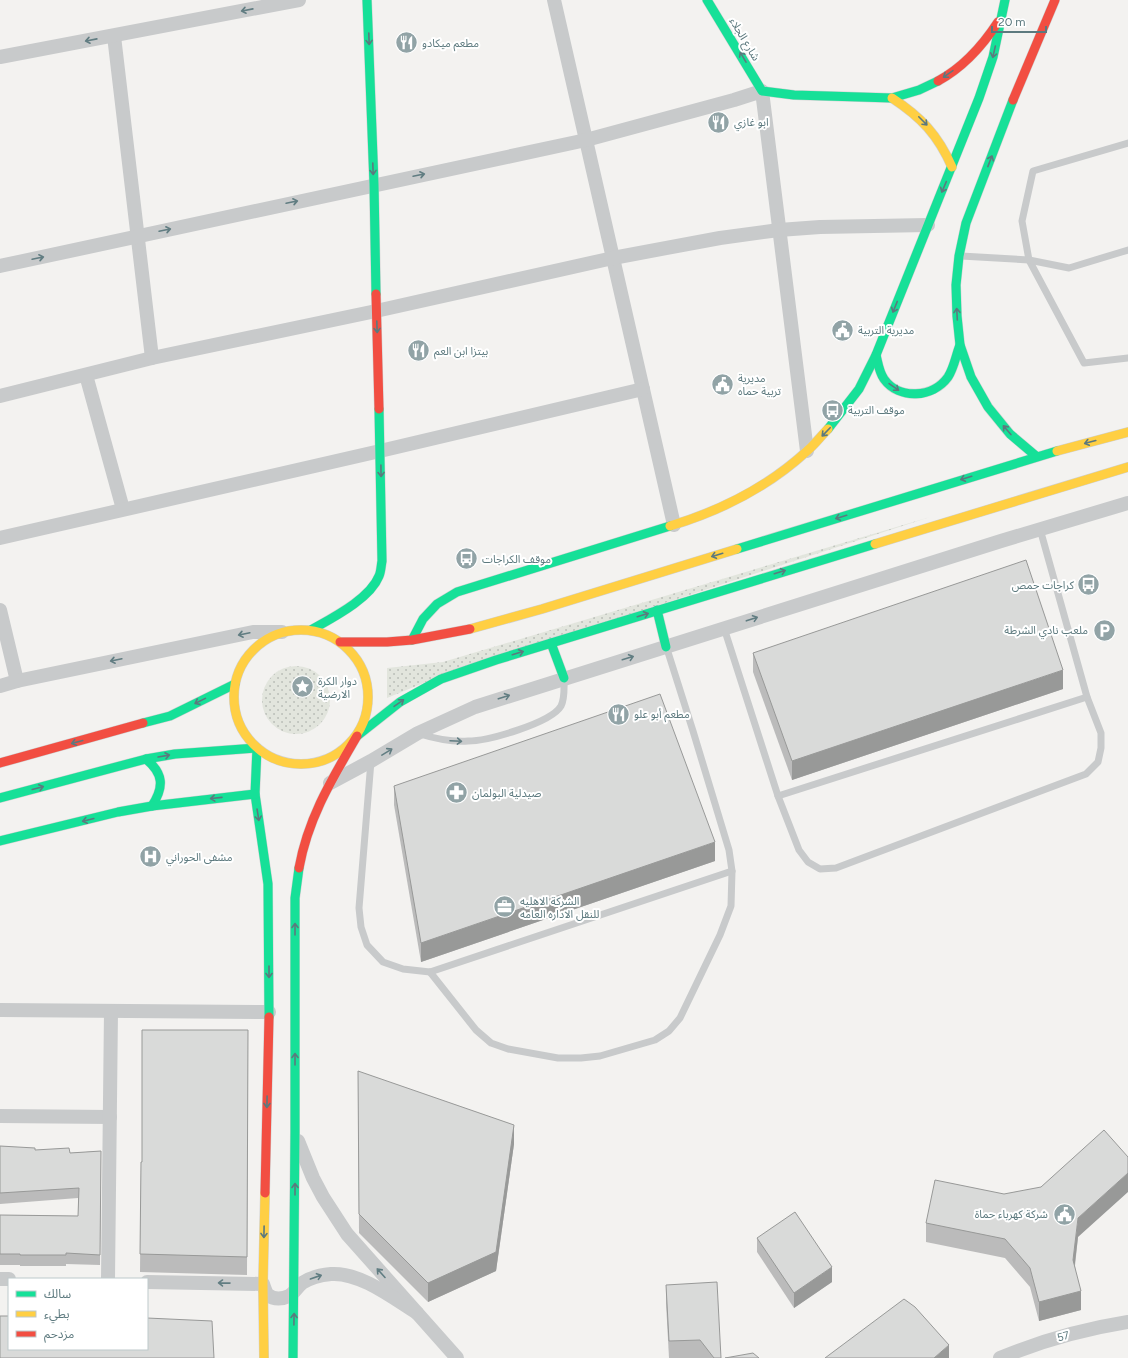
<svg xmlns="http://www.w3.org/2000/svg" width="1128" height="1358" viewBox="0 0 1128 1358" font-family="Figtree,'Noto Sans Arabic',sans-serif">
<style>
.grass{fill:url(#grass-dots)}
.lines{fill:none;stroke-linecap:round;stroke-linejoin:round}
.fast-casing{stroke:#cfd0d0;stroke-width:10}
.slow-casing{stroke:#cfd0d0;stroke-width:10}
.jam-casing{stroke:#cfd0d0;stroke-width:10}
.lane{stroke:#c8cacb;stroke-width:7}
.street{stroke:#c8cacb;stroke-width:14}
.fast{stroke:#16e098;stroke-width:9}
.slow{stroke:#ffcf43;stroke-width:9}
.jam{stroke:#f24e42;stroke-width:9}
.wall{fill:#bbb}
.shaded-wall{fill:#989998}
.building{fill:#d9dad9;stroke:#989998}
.oneway{stroke:#617d82}
.oneway2{stroke:#5c797e}
.labels{text-anchor:middle;stroke-width:4;stroke-linejoin:round;paint-order:stroke}
.street-label{font-size:11px;fill:#5c797e;stroke:#fff}
.poi-label{font-size:11px;fill:#5c797e;stroke:#fff;text-anchor:start}
</style>
<defs>
<pattern id="grass-dots" width="8" height="8" patternUnits="userSpaceOnUse"><rect width="8" height="8" fill="#e2e5dd"/><path d="M2 2h.1M6 6h.1" fill="none" stroke="#babeb8" stroke-width="1.8" stroke-linecap="round"/></pattern>
</defs>
<rect width="100%" height="100%" fill="#f3f2f0"/>
<!-- grass -->
<g class="grass">
<polygon points="930,517 443,675 387,698 387,668 443,662"/>
<circle cx="296" cy="700" r="34"/>
</g>
<g class="lines">
<defs>
<g id="fast">
<polyline points="367,0 374,184 376,294"/>
<polyline points="707,0 762,91 794,95 892,98 919,90 938,81"/>
<polyline points="1013,100 966,223 959,256 956,285 957,316 960,345 971,377 988,407 1010,434 1036,456"/>
<path d="M 876,355 C 878,363 879,372 884,379 C 899,400 933,398 948,377 C 954,368 956,355 960,345"/>
<polyline points="828,429 859,389 876,355 979,98 993,57 1005,0"/>
<polyline points="737,549 1057,451"/>
<polyline points="657,610 666,647"/>
<path d="M 311,630 C 332,618 370,599 379,576 C 381,572 381,566 382,561 L 379,409"/>
<polyline points="412,640 423,619 437,604 457,592 670,526"/>
<polyline points="551,643 564,678"/>
<polyline points="143,723 170,716 235,684"/>
<polyline points="357,736 400,702 441,679 496,660 875,544"/>
<polyline points="257,748 255,794 268,884 269,1017"/>
<path d="M 146,759 C 164,774 164,787 152,806"/>
<polyline points="0,798 146,759 175,754 257,748"/>
<polyline points="0,841 118,812 152,806 255,794"/>
<polyline points="293,1358 295,1132 295,898 299,868"/>
</g>
<g id="slow">
<path d="M 892,98 C 921,117 938,135 952,167"/>
<polyline points="1057,451 1128,432"/>
<path d="M 670,526 C 720,511 769,486 807,451 C 815,444 821,436 828,429"/>
<polyline points="875,544 1128,467"/>
<polyline points="470,629 542,609 737,549"/>
<circle cx="301" cy="697" r="67"/>
<polyline points="264,1358 263,1284 265,1193"/>
</g>
<g id="jam">
<path d="M 938,81 C 962,68 983,45 998,22"/>
<polyline points="1013,100 1055,0"/>
<polyline points="376,294 379,409"/>
<polyline points="340,642 387,642 412,640 470,629"/>
<polyline points="0,763 143,723"/>
<path d="M 299,868 C 308,818 332,779 357,736"/>
<polyline points="265,1193 269,1017"/>
</g>
</defs>
<!-- fast casing -->
<use href="#fast" class="fast-casing"/>
<!-- slow casing -->
<use href="#slow" class="slow-casing"/>
<!-- jam casing -->
<use href="#jam" class="jam-casing"/>
<!-- lane -->
<g class="lane">
<polyline points="1128,143 1033,171 1022,221 1029,260 1084,363 1128,358"/>
<polyline points="961,256 1029,260 1069,268 1128,250"/>
<polyline points="724,628 778,796 799,850 808,862 820,869 836,868 1086,774 1098,762 1101,748 1101,733 1087,697 1040,529"/>
<path d="M 420,734 C 436,739 452,742 468,741 C 488,741 551,723 561,706 C 565,698 564,688 564,679"/>
<polyline points="371,761 359,908 361,927 367,945 383,962 403,969 430,972 732,871"/>
<polyline points="778,796 1087,697"/>
<polyline points="430,972 476,1030 491,1043 508,1049 558,1058 581,1058 600,1056 655,1040 669,1031 680,1018 720,935 731,906 732,871 729,850 693,731 667,649"/>
</g>
<!-- street -->
<g class="street">
<polyline points="554,0 674,525"/>
<polyline points="114,36 152,358"/>
<polyline points="0,57 299,0"/>
<polyline points="0,266 586,140 734,100 762,91 807,451"/>
<polyline points="86,375 123,509"/>
<polyline points="0,396 152,358 376,311 613,258 720,238 779,230 820,227 928,225"/>
<polyline points="0,538 380,451 643,389"/>
<polyline points="0,610 17,681"/>
<polyline points="0,686 17,681 253,632 282,632"/>
<polyline points="330,783 371,761 418,733 475,707 1001,541 1128,503"/>
<polyline points="0,1010 269,1012"/>
<polyline points="0,1116 110,1117"/>
<polyline points="298,1141 313,1178 323,1197 347,1234 457,1358"/>
<polyline points="0,1279 9,1279"/>
<polyline points="108,1279 111,1011"/>
<path d="M 147,1282 L 263,1284 C 264,1287 266,1293 268,1295 C 274,1300 283,1299 289,1296 C 294,1293 297,1287 302,1283 C 311,1277 321,1275 331,1274 C 360,1272 393,1298 417,1313"/>
<path d="M 1000,1358 C 1041,1341 1084,1329 1128,1322"/>
</g>
<!-- fast -->
<use href="#fast" class="fast"/>
<!-- slow -->
<use href="#slow" class="slow"/>
<!-- jam -->
<use href="#jam" class="jam"/>
</g>
<!-- wall -->
<g class="wall">
<polygon points="753,653 1063,689 792,780 753,672"/>
<polygon points="394,786 715,861 421,962 394,805"/>
<polygon points="248,1030 247,1275 140,1272 141,1162 142,1162"/>
<polygon points="358,1071 514,1144 496,1271 428,1302 359,1233"/>
<polygon points="0,1146 35,1150 70,1153 101,1151 100,1265 66,1264 66,1266 20,1266 20,1265 0,1265 0,1215 78,1216 78,1198 0,1204"/>
<polygon points="926,1223 1078,1237 1075,1266 1081,1310 1039,1321 1030,1287 1005,1258 926,1242"/>
<polygon points="757,1238 832,1282 794,1308 757,1252"/>
<polygon points="666,1285 721,1358 669,1358 666,1303"/>
</g>
<!-- shaded-wall -->
<g class="shaded-wall">
<polygon points="1063,670 1063,689 792,780 792,761"/>
<polygon points="715,842 715,861 421,962 421,943"/>
<polygon points="514,1125 514,1144 496,1271 428,1302 428,1283"/>
<polygon points="1128,1173 1128,1192 1078,1237 1073,1279 1073,1260 1078,1218"/>
<polygon points="832,1267 832,1282 794,1308 794,1293"/>
<polygon points="1081,1291 1081,1310 1039,1321 1039,1302"/>
<polygon points="949,1345 949,1358 934,1358"/>
</g>
<!-- building -->
<g class="building">
<polygon points="1026,560 1063,670 792,761 753,653"/>
<polygon points="660,694 715,842 421,943 394,786"/>
<polygon points="142,1030 248,1030 247,1257 140,1254 141,1162 142,1162"/>
<polygon points="358,1071 514,1125 496,1252 428,1283 359,1214"/>
<polygon points="1104,1130 1128,1157 1128,1173 1078,1218 1073,1260 1081,1291 1039,1302 1030,1268 1005,1239 926,1223 935,1180 1004,1194 1041,1187"/>
<polygon points="0,1146 35,1148 35,1150 69,1148 70,1153 101,1151 100,1255 66,1253 66,1255 20,1255 20,1254 0,1254 0,1215 78,1216 79,1188 0,1193"/>
<polygon points="795,1212 832,1267 794,1293 757,1238"/>
<polygon points="717,1282 721,1358 714,1358 700,1340 669,1341 666,1285"/>
<polygon points="904,1299 915,1307 949,1345 934,1358 825,1358"/>
<polygon points="0,1316 9,1316 9,1349 147,1349 147,1318 212,1321 214,1358 0,1358"/>
<polygon points="753,1353 759,1358 725,1358"/>
</g>
<!-- one-way arrows -->
<defs><path id="oneway-shaft" d="M-6 0H5M1.5-3L5.5 0L1.5 3" fill="none" stroke-width="1.6" stroke-linecap="round" stroke-linejoin="round"/></defs>
<g class="oneway">
<use href="#oneway-shaft" transform="translate(247 10) rotate(169)"/>
<use href="#oneway-shaft" transform="translate(91 40) rotate(169)"/>
<use href="#oneway-shaft" transform="translate(419 175) rotate(-12)"/>
<use href="#oneway-shaft" transform="translate(292 202) rotate(-12)"/>
<use href="#oneway-shaft" transform="translate(165 230) rotate(-12)"/>
<use href="#oneway-shaft" transform="translate(38 258) rotate(-12)"/>
<use href="#oneway-shaft" transform="translate(752 619) rotate(-18)"/>
<use href="#oneway-shaft" transform="translate(244 634) rotate(168)"/>
<use href="#oneway-shaft" transform="translate(628 658) rotate(-17)"/>
<use href="#oneway-shaft" transform="translate(116 660) rotate(168)"/>
<use href="#oneway-shaft" transform="translate(504 697) rotate(-18)"/>
<use href="#oneway-shaft" transform="translate(456 741) rotate(3)"/>
<use href="#oneway-shaft" transform="translate(387 752) rotate(-31)"/>
<use href="#oneway-shaft" transform="translate(381 1273) rotate(-132)"/>
<use href="#oneway-shaft" transform="translate(316 1277) rotate(-19)"/>
<use href="#oneway-shaft" transform="translate(224 1283) rotate(-179)"/>
</g>
<g class="oneway2">
<use href="#oneway-shaft" transform="translate(369 39) rotate(88)"/>
<use href="#oneway-shaft" transform="translate(994 52) rotate(103)"/>
<use href="#oneway-shaft" transform="translate(743 57) rotate(-120)"/>
<use href="#oneway-shaft" transform="translate(948 74) rotate(145)"/>
<use href="#oneway-shaft" transform="translate(923 121) rotate(45)"/>
<use href="#oneway-shaft" transform="translate(990 161) rotate(-69)"/>
<use href="#oneway-shaft" transform="translate(373 169) rotate(88)"/>
<use href="#oneway-shaft" transform="translate(944 187) rotate(113)"/>
<use href="#oneway-shaft" transform="translate(895 307) rotate(112)"/>
<use href="#oneway-shaft" transform="translate(957 314) rotate(-93)"/>
<use href="#oneway-shaft" transform="translate(377 327) rotate(88)"/>
<use href="#oneway-shaft" transform="translate(894 387) rotate(35)"/>
<use href="#oneway-shaft" transform="translate(1007 430) rotate(-131)"/>
<use href="#oneway-shaft" transform="translate(826 432) rotate(134)"/>
<use href="#oneway-shaft" transform="translate(1090 442) rotate(165)"/>
<use href="#oneway-shaft" transform="translate(381 471) rotate(89)"/>
<use href="#oneway-shaft" transform="translate(966 478) rotate(163)"/>
<use href="#oneway-shaft" transform="translate(841 517) rotate(163)"/>
<use href="#oneway-shaft" transform="translate(717 555) rotate(163)"/>
<use href="#oneway-shaft" transform="translate(780 572) rotate(-17)"/>
<use href="#oneway-shaft" transform="translate(643 615) rotate(-17)"/>
<use href="#oneway-shaft" transform="translate(518 653) rotate(-17)"/>
<use href="#oneway-shaft" transform="translate(200 701) rotate(154)"/>
<use href="#oneway-shaft" transform="translate(399 703) rotate(-35)"/>
<use href="#oneway-shaft" transform="translate(77 742) rotate(165)"/>
<use href="#oneway-shaft" transform="translate(164 756) rotate(-10)"/>
<use href="#oneway-shaft" transform="translate(38 788) rotate(-15)"/>
<use href="#oneway-shaft" transform="translate(216 798) rotate(174)"/>
<use href="#oneway-shaft" transform="translate(258 815) rotate(81)"/>
<use href="#oneway-shaft" transform="translate(88 820) rotate(166)"/>
<use href="#oneway-shaft" transform="translate(295 929) rotate(-90)"/>
<use href="#oneway-shaft" transform="translate(269 972) rotate(90)"/>
<use href="#oneway-shaft" transform="translate(295 1059) rotate(-90)"/>
<use href="#oneway-shaft" transform="translate(267 1102) rotate(91)"/>
<use href="#oneway-shaft" transform="translate(295 1189) rotate(-90)"/>
<use href="#oneway-shaft" transform="translate(264 1232) rotate(91)"/>
<use href="#oneway-shaft" transform="translate(294 1319) rotate(-89)"/>
</g>
<!-- icons -->
<defs>
<symbol id="restaurant-disc" viewBox="-11 -11 22 22"><circle r="9.5" fill="#91a3a6" stroke="#fff"/><path d="M-5-6h1v4h1v-4h1v4h1v-4h1v5L-1.5 .5V6h-2V.5L-5-1ZM5-6V6H3V1.5H1.5Q1.5-4 5-6Z" fill="#fff"/></symbol>
<symbol id="civic-disc" viewBox="-11 -11 22 22"><circle r="9.5" fill="#91a3a6" stroke="#fff"/><path d="M-.6-6.5H3V-4.5H.6V-3L4-1V1h2V6H-6V1h2V-1L-.6-3ZM-1.2 2.5V6h2.4V2.5Z" fill="#fff"/></symbol>
<symbol id="bus-disc" viewBox="-11 -11 22 22"><circle r="9.5" fill="#91a3a6" stroke="#fff"/><path d="M-5-6H5V4H4V6H2V4H-2V6H-4V4H-5ZM-3.5-4V0h7V-4ZM-3.5 1.2v1.5H-2V1.2ZM2 1.2v1.5H3.5V1.2Z" fill="#fff"/></symbol>
<symbol id="parking-disc" viewBox="-11 -11 22 22"><circle r="9.5" fill="#91a3a6" stroke="#fff"/><path d="M-3.5-5.5H1a3.5 3.5 0 0 1 0 7H-1V5.5H-3.5ZM-1-3.4V-.6H.8a1.4 1.4 0 0 0 0-2.8Z" fill="#fff"/></symbol>
<symbol id="sight-disc" viewBox="-11 -11 22 22"><circle r="9.5" fill="#91a3a6" stroke="#fff"/><path d="M0-6L1.8-2.2L6-1.7L2.9 1.2L3.7 5.4L0 3.3L-3.7 5.4L-2.9 1.2L-6-1.7L-1.8-2.2Z" fill="#fff"/></symbol>
<symbol id="pharmacy-disc" viewBox="-11 -11 22 22"><circle r="9.5" fill="#91a3a6" stroke="#fff"/><path d="M-2-6h4v4h4v4h-4v4h-4v-4h-4v-4h4Z" fill="#fff"/></symbol>
<symbol id="hospital-disc" viewBox="-11 -11 22 22"><circle r="9.5" fill="#91a3a6" stroke="#fff"/><path d="M-5-5h3v3.5h4V-5h3V5h-3V1.5h-4V5h-3Z" fill="#fff"/></symbol>
<symbol id="office-disc" viewBox="-11 -11 22 22"><circle r="9.5" fill="#91a3a6" stroke="#fff"/><path d="M-6-3h4V-5.5h4V-3h4V5H-6ZM-1-4.5V-3h2v-1.5ZM-6 0V1H6V0Z" fill="#fff"/></symbol>
</defs>
<g fill-rule="evenodd">
<use href="#restaurant-disc" x="394" y="30" width="25" height="25"/>
<use href="#restaurant-disc" x="706" y="110" width="25" height="25"/>
<use href="#civic-disc" x="830" y="318" width="25" height="25"/>
<use href="#restaurant-disc" x="406" y="338" width="25" height="25"/>
<use href="#civic-disc" x="710" y="372" width="25" height="25"/>
<use href="#bus-disc" x="820" y="398" width="25" height="25"/>
<use href="#bus-disc" x="454" y="546" width="25" height="25"/>
<use href="#bus-disc" x="1076" y="572" width="25" height="25"/>
<use href="#parking-disc" x="1092" y="618" width="25" height="25"/>
<use href="#sight-disc" x="290" y="674" width="25" height="25"/>
<use href="#restaurant-disc" x="606" y="702" width="25" height="25"/>
<use href="#pharmacy-disc" x="444" y="780" width="25" height="25"/>
<use href="#hospital-disc" x="138" y="844" width="25" height="25"/>
<use href="#office-disc" x="492" y="894" width="25" height="25"/>
<use href="#civic-disc" x="1052" y="1202" width="25" height="25"/>
</g>
<g class="labels">
<!-- street labels -->
<g class="street-label">
<text transform="translate(745 39) rotate(59)" y="4">شارع الجلاء</text>
<text transform="translate(1063 1336) rotate(-15)" y="4">57</text>
</g>
<!-- poi labels -->
<g class="poi-label">
<text x="422" y="47">مطعم ميكادو</text>
<text x="734" y="126">ابو غازي</text>
<text x="858" y="334">مديرية التربية</text>
<text x="434" y="355">بيتزا ابن العم</text>
<text x="738" y="382">مديرية<tspan x="738" dy="13">تربية حماه</tspan></text>
<text x="848" y="414">موقف التربية</text>
<text x="482" y="563">موقف الكراجات</text>
<text x="1074" y="589" text-anchor="end">كراجات حمص</text>
<text x="1088" y="634" text-anchor="end">ملعب نادي الشرطة</text>
<text x="318" y="685">دوار الكرة<tspan x="318" dy="13">الارضية</tspan></text>
<text x="634" y="718">مطعم أبو علو</text>
<text x="472" y="797">صيدلية البولمان</text>
<text x="166" y="861">مشفى الحوراني</text>
<text x="520" y="905">الشركة الاهليه<tspan x="520" dy="13">للنقل الاداره العامه</tspan></text>
<text x="1048" y="1218" text-anchor="end">شركة كهرباء حماة</text>
</g>
</g>
<!-- legend -->
<rect x="8" y="1278" width="140" height="72" fill="#ffffff" stroke="#bec9cb"/>
<rect x="16" y="1291" width="20" height="6" fill="#16e098" stroke="#bec9cb"/>
<text x="44" y="1298" font-size="12" fill="#5c797e">سالك</text>
<rect x="16" y="1311" width="20" height="6" fill="#ffcf43" stroke="#bec9cb"/>
<text x="44" y="1318" font-size="12" fill="#5c797e">بطيء</text>
<rect x="16" y="1331" width="20" height="6" fill="#f24e42" stroke="#bec9cb"/>
<text x="44" y="1338" font-size="12" fill="#5c797e">مزدحم</text>
<!-- scale -->
<path d="M992 26v6h54v-6" fill="none" stroke="#5c797e" stroke-width="2"/>
<text x="998" y="26" font-size="12" fill="#5c797e" stroke="#ffffff" stroke-width="3" paint-order="stroke">20 m</text>
</svg>
